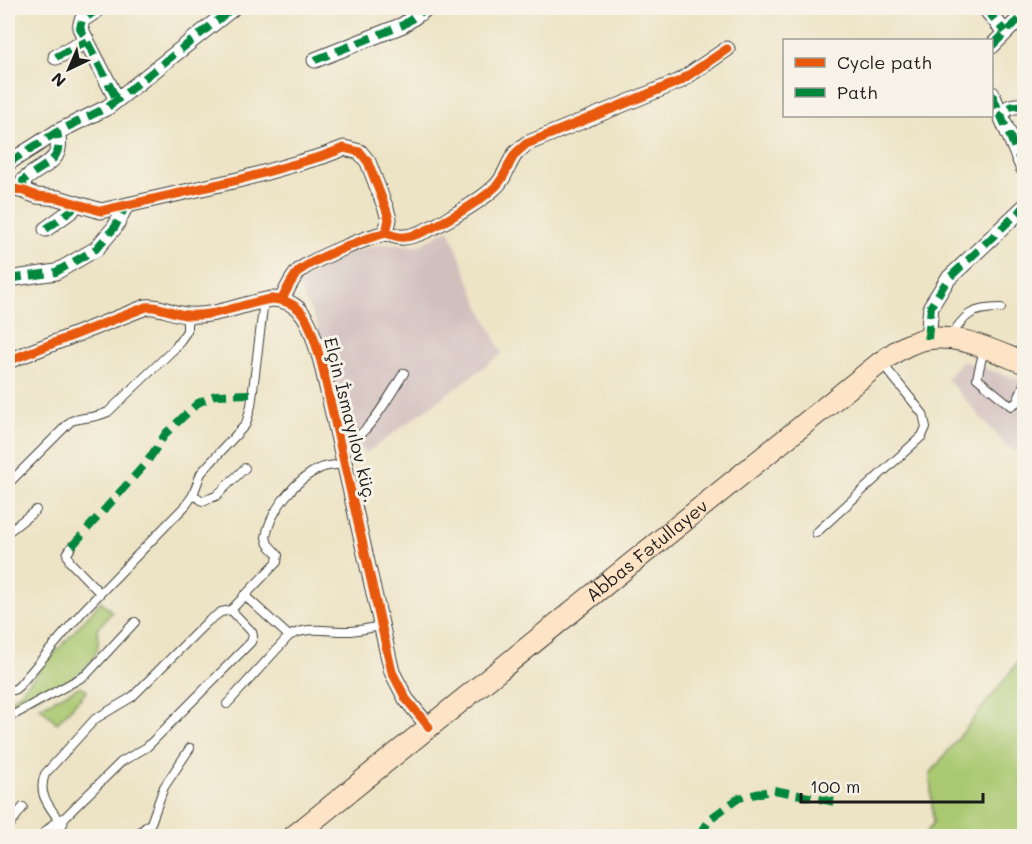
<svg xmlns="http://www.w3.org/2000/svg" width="1032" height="844" viewBox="0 0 1032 844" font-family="Mali,sans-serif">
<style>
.industrial{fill:#d1bfbd}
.green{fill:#a9c870;stroke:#627246;stroke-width:1.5}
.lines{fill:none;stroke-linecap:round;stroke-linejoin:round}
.service-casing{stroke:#3b3a35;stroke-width:10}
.minor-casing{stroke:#3b3a35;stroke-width:17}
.secondary-casing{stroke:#3b3a35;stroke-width:23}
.service{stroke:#fff;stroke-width:8}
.minor{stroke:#fff;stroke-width:15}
.secondary{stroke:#fee4c6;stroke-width:21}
.quiet{stroke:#00873e;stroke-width:8;stroke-dasharray:15 8;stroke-linecap:butt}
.cycleway-casing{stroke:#f7f3e8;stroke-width:13}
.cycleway{stroke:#e8590c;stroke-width:9}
.labels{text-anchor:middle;stroke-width:6;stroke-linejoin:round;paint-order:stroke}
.street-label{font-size:18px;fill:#1c1c1c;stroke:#f7f3e8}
</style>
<rect width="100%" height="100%" fill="#f7f3e8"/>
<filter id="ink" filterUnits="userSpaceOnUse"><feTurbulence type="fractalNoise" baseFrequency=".0167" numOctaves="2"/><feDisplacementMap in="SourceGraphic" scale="12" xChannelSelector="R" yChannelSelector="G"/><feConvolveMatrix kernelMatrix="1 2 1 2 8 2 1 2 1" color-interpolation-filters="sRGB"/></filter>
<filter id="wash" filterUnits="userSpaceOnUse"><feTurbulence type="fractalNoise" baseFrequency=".008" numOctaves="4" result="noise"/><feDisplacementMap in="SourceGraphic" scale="24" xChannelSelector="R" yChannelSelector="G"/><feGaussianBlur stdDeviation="1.35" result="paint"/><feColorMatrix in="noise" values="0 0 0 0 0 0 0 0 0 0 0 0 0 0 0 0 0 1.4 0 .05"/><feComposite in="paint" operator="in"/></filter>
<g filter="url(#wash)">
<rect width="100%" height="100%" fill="#ede3c5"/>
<!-- industrial -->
<g class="industrial">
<polygon points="449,229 474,293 502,354 366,453 342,425 317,324 297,283 347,253 383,244 418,246"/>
<polygon points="962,361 1024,381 1024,442 1020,453 1007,447 947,379"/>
</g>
<!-- green -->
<g class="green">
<path d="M 101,601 L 112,612 L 97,629 C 109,674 43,693 11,708 L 8,698 L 11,699 L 18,695 Z"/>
<polygon points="1019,661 1024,665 1024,836 923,836 933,824 930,774"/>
<polygon points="81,686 87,691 57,723 40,707"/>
</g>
</g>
<g filter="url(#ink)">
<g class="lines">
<defs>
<g id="service">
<path d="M 950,337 C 966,313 972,308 1001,308"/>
<polyline points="984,349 977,378 1011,406 1017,402 1024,384"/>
<path d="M 341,449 C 371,432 386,401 404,373"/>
<path d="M 8,484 L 71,421 C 84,417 96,418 108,412 L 175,348 L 187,331 L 187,316"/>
<polyline points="193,495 203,501 216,496 245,468"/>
<polyline points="8,532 36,510"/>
<polyline points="816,533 922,436 926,427 923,414 882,363"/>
<polyline points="72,546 67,554 70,562 100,593"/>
<polyline points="244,595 289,636"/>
<path d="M 231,610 L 252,632 L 253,636 L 251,642 L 147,747 L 121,762 L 60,822 C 49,805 37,795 45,774 L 95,719 L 132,697 L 207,622 L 221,612 L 231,610 L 277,562 L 278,555 L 268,544 L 266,537 C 270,511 296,478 321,468 C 328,465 337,465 344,464"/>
<polyline points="8,689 14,690 19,686 83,611 186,505 193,495 201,473 246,424 251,406 264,300"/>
<path d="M 227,704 L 289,636 C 309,625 329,632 351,631 C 361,630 370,628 380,626"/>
<polyline points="8,718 86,675 135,622"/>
<polyline points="8,827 23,807"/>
<polyline points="135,836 151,823 164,787 190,748"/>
</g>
<g id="minor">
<polyline points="100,8 82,20 80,28 117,100"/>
<polyline points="985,8 1005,32"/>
<polyline points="992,46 1024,14"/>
<polyline points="56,57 87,41"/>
<polyline points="315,60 403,25 427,8"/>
<polyline points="992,94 1001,116"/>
<path d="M 1024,106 C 1013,105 1007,106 1001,116 L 1024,169"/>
<polyline points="8,163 57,132 108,107 233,8"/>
<path d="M 8,188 L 24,191 L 37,196 L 58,198 L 101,211 L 242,179 L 323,156 L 344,148 L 360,152 L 368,162 L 386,209 L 389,219 L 386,233 C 368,237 313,259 299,271 C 291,279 287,290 282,299"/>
<path d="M 24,191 L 23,181 C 42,163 65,164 57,132"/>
<polyline points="46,229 72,210 75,203"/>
<path d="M 386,233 C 392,235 398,238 404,237 C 423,237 479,202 494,188 C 506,178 507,164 516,153 C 519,150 523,147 526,144 L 680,81 L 727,49"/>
<polyline points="8,279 56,272 96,249 115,227 125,207"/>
<polyline points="928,339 931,306 948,279 1024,207"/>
<path d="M 8,361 L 146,307 C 161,305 173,315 188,315 C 217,317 244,303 272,299 C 309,301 311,332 321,361 L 392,672 L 406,699 L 429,727"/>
<polyline points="46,836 60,822"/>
</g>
<g id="secondary">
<path id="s1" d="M 294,836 L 881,362 C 891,355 901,347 913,343 C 949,328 991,350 1024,363"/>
</g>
</defs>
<!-- service casing -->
<use href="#service" class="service-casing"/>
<!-- minor casing -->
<use href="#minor" class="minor-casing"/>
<!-- secondary casing -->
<use href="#secondary" class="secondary-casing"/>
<!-- service -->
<use href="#service" class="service"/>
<!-- minor -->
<use href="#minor" class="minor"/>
<!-- secondary -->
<use href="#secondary" class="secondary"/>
<!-- quiet -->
<g class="quiet">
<polyline points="100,8 82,20 80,28 117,100"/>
<polyline points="985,8 1005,32"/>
<polyline points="992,46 1024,14"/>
<polyline points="56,57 87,41"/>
<polyline points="315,60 403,25 427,8"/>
<polyline points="992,94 1001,116"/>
<path d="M 1024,106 C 1013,105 1007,106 1001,116 L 1024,169"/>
<polyline points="8,163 57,132 108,107 233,8"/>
<path d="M 24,191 L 23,181 C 42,163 65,164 57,132"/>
<polyline points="46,229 72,210 75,203"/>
<polyline points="8,279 56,272 96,249 115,227 125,207"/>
<polyline points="928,339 931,306 948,279 1024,207"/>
<polyline points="72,546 147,462 166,433 198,403 215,395 253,394"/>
<polyline points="699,836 711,818 739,798 774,790 835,802"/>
</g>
<defs>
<g id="cycleway">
<path d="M 8,188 L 24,191 L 37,196 L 58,198 L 101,211 L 242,179 L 323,156 L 344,148 L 360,152 L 368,162 L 386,209 L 389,219 L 386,233 C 368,237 313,259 299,271 C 291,279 287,290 282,299"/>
<path d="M 386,233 C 392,235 398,238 404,237 C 423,237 479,202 494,188 C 506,178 507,164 516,153 C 519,150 523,147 526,144 L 680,81 L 727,49"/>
<path d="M 8,361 L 146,307 C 161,305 173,315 188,315 C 217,317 244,303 272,299 C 309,301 311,332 321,361 L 392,672 L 406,699 L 429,727"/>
</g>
</defs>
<!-- cycleway casing -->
<use href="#cycleway" class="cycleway-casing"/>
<!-- cycleway -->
<use href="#cycleway" class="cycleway"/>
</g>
</g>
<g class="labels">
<!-- street labels -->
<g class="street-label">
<text transform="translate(350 420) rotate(76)" y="6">Elçin İsmayılov küç.</text>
<text dy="6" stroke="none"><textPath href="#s1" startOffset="454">Abbas Fətullayev</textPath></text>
</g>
</g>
<!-- margin -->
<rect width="1032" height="844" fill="none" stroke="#f7f3e8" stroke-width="30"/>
<!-- legend -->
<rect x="783" y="39" width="210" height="78" fill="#f7f3e8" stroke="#9f9d96" stroke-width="1.5"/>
<rect x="795" y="58" width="30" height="9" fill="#e8590c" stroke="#9f9d96" stroke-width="1.5"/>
<text x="837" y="69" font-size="18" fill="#1c1c1c">Cycle path</text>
<rect x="795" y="88" width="30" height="9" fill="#00873e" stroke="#9f9d96" stroke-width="1.5"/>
<text x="837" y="99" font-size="18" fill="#1c1c1c">Path</text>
<!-- north arrow -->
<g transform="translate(69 69) rotate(224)" stroke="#f7f3e8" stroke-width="4.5" paint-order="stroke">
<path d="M0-4.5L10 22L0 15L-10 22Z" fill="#1c1c1c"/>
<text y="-9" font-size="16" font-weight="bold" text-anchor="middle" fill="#1c1c1c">N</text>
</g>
<!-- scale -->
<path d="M801 793v9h182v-9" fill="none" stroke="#1c1c1c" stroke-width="3"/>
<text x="810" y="793" font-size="18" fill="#1c1c1c" stroke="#f7f3e8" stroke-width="4.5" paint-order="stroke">100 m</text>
</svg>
